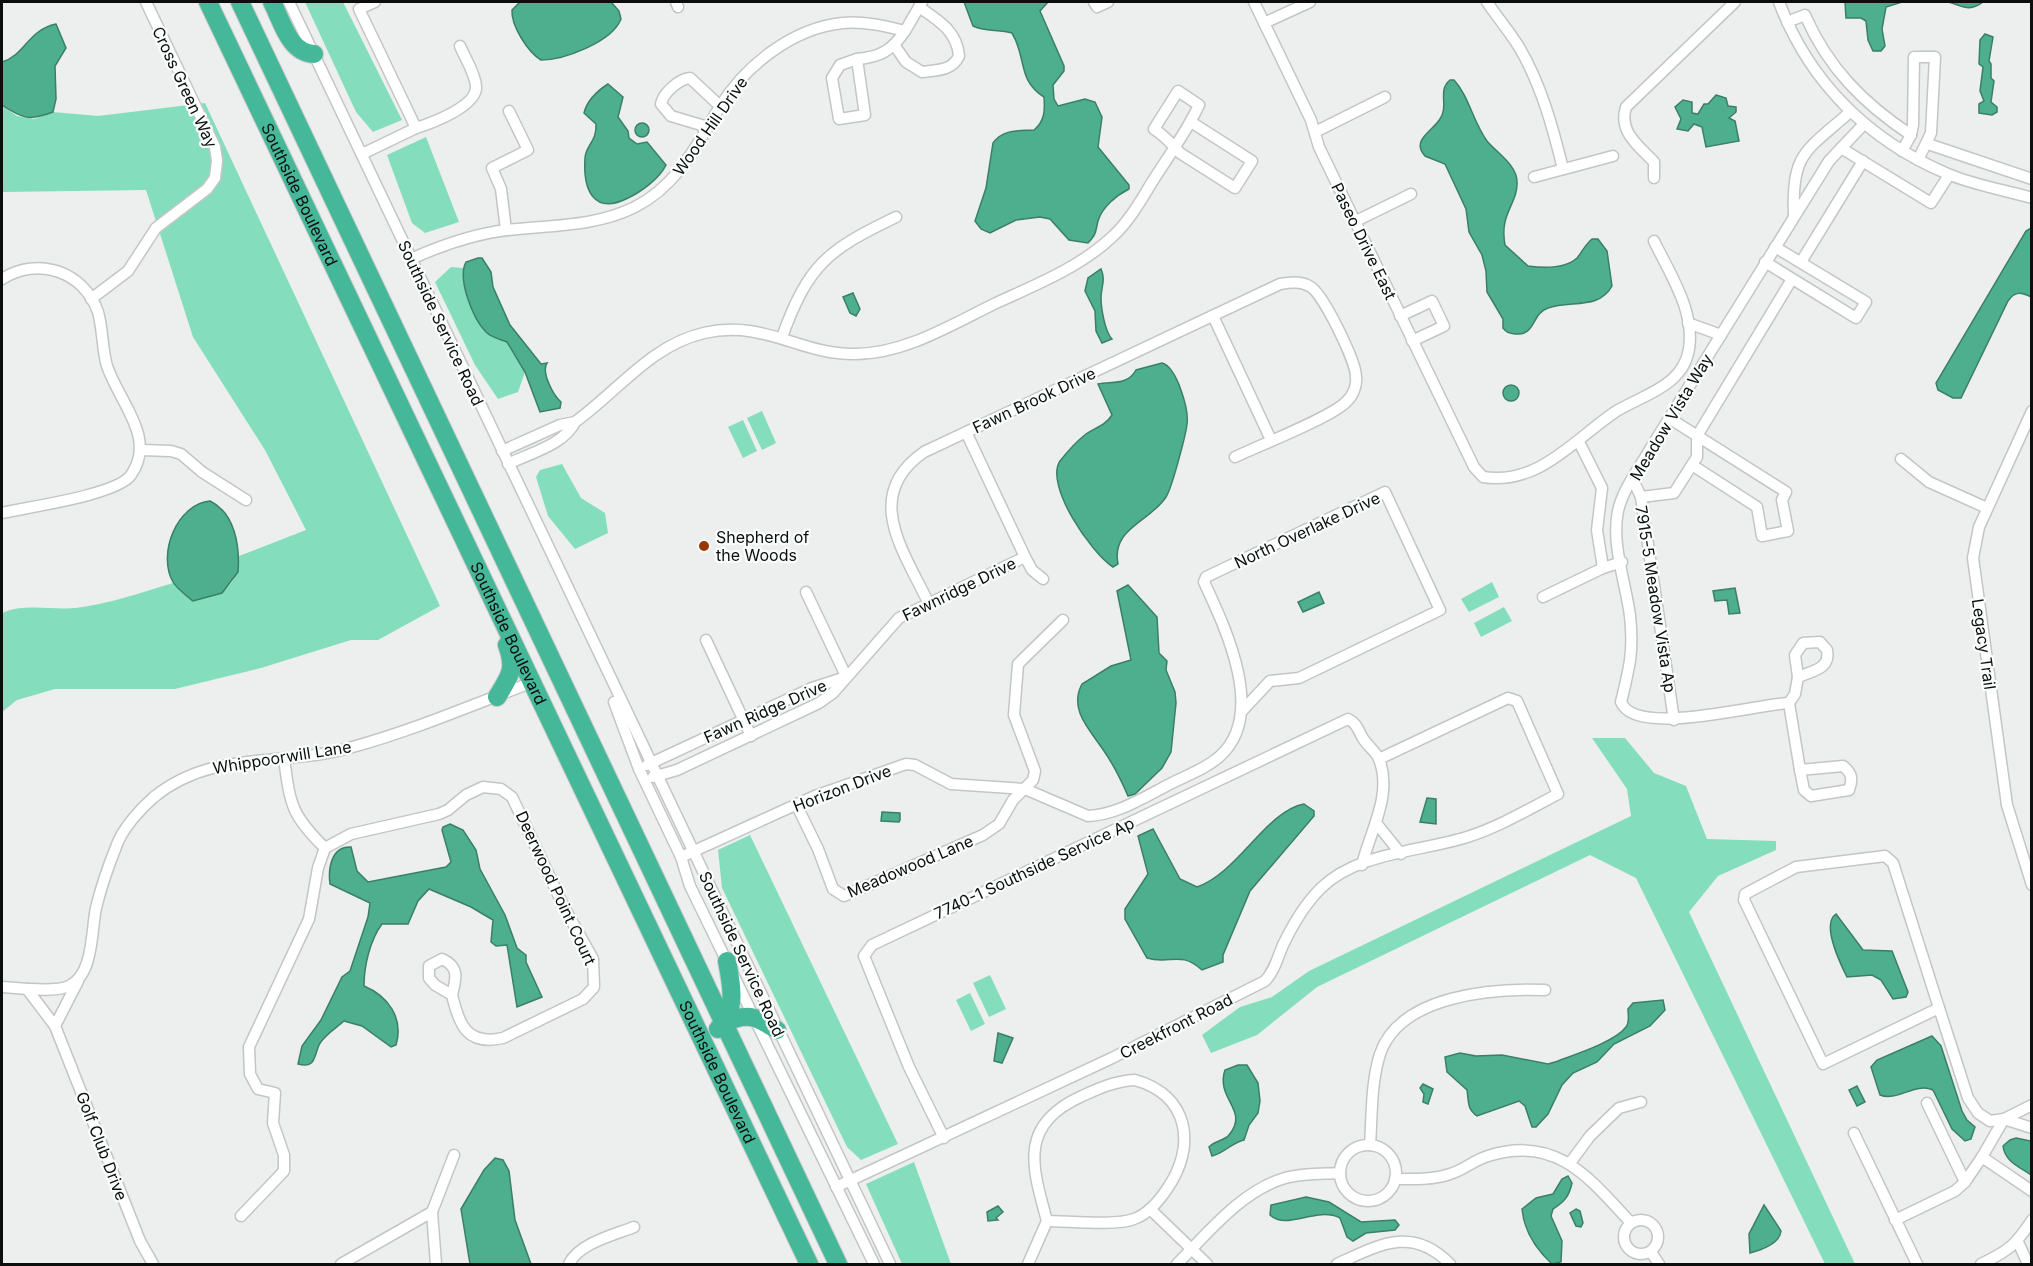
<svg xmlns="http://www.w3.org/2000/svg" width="2033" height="1266" viewBox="0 0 2033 1266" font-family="Inter,sans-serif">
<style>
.green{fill:#84debd}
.water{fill:#4eaf8e;stroke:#3a7f67;stroke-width:1.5}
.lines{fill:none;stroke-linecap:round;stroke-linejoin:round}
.minor-casing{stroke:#c3c6c5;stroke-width:13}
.trunk-casing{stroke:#cacaca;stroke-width:20}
.minor{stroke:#fff;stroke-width:10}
.trunk{stroke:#46b89a;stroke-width:18}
.poi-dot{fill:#9b3605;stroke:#f9fdfb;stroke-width:2}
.labels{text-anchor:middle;stroke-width:4.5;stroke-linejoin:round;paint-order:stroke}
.street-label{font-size:16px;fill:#0c0e0d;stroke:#f9fdfb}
.poi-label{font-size:16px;fill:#0c0e0d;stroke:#f9fdfb;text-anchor:start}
</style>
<rect width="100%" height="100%" fill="#ecefee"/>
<!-- green -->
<g class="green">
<polygon points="305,2 343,2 402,120 373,132 356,112"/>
<path d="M 205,103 L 440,606 L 378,640 L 351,640 L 261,668 L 175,689 L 55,689 L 17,700 L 2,712 L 2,613 C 24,603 51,610 75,608 C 109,604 140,593 173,583 L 193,601 C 222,593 237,590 239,556 L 306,530 L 265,450 L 193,337 L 146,190 L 2,192 L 2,105 L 17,116 L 34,119 L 53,112 L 98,116 Z"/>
<polygon points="426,137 459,222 425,233 412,223 387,155"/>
<polygon points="451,267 463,268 463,276 492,337 507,342 525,372 518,392 498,399 475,365 435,282"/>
<polygon points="762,411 776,443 762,450 747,418"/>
<polygon points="743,420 757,451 743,458 728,427"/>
<polygon points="562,464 581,498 605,513 608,533 575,549 548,516 536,477 540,470"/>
<polygon points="1492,582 1499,597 1469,612 1461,599"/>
<polygon points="1504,607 1512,621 1481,637 1474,623"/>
<polygon points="1592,738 1625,738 1654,773 1686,786 1707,839 1776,841 1776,850 1718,876 1689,912 1855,1264 1825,1264 1636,878 1590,855 1317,987 1257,1035 1211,1053 1202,1035 1240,1007 1272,997 1309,971 1631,816 1627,789"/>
<polygon points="750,835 898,1144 861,1160 847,1147 722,888 718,850"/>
<polygon points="990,975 1006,1009 989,1017 973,983"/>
<polygon points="970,993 985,1024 971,1031 956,1000"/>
<polygon points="914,1162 951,1264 902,1264 866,1184"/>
</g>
<!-- water -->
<g class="water">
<path d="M 520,2 L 611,2 L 619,11 L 621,19 C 612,42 564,60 541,60 C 528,52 511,26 512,10 Z"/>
<path d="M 964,2 L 1048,2 L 1040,11 L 1064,66 L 1064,71 L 1053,85 L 1054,99 L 1058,106 L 1085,99 L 1095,102 L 1102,117 L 1098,147 L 1129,185 L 1129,189 C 1117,195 1102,207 1098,221 C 1095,233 1097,233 1088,243 L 1069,240 L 1050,219 L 1040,217 L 1016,220 L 990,233 L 981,229 L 975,221 L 986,188 L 993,143 C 1003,129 1018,131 1034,130 C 1045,121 1045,110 1044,97 C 1017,80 1027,58 1012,33 C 999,29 984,32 973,26 Z"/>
<polygon points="1845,2 1902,2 1886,7 1882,29 1885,46 1881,51 1873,51 1868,40 1866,21 1861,18 1846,18"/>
<path d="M 1948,2 L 1983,2 C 1969,13 1961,5 1948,2 Z"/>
<path d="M 56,24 L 66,48 L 55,66 L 56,99 L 53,112 C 29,121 23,119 2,105 L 2,62 C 25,55 28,30 56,24 Z"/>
<polygon points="1985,34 1993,37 1989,61 1991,64 1991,78 1994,81 1991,102 1997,107 1997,112 1992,115 1979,113 1979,104 1984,101 1980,91 1983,67 1979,64 1980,40"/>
<path d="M 1450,80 L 1454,80 C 1469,96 1473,122 1487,141 C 1497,153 1517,165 1517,182 C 1518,204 1499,213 1505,245 L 1528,266 C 1543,268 1565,269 1577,258 C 1582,252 1585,245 1592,239 L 1598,239 L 1607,251 L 1612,286 C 1599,310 1571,300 1548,308 C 1531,314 1536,336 1515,334 C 1509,333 1507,333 1503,328 L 1503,319 L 1487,292 L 1486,271 L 1482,255 L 1469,232 L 1466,209 L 1445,164 L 1425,156 C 1408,138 1441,128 1443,112 C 1446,101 1439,89 1450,80 Z"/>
<path d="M 608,84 L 623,97 L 618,117 L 628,131 L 629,138 L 637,144 L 647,142 L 666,165 C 660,178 641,192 628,198 C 593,216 583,189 585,158 C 586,144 597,142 596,124 L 584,113 C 587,101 597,91 608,84 Z"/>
<polygon points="1716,95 1726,98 1728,106 1736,107 1736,112 1729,118 1735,121 1739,141 1706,147 1702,127 1694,124 1688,131 1677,129 1681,119 1675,107 1683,100 1692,102 1692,113 1698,114 1704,104 1708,104"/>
<circle cx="642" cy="130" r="7"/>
<path d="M 2031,228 L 2031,297 C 2021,292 2015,291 2008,301 L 1961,398 L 1953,398 L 1938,390 L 1936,383 L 2026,231 Z"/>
<path d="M 478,258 L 482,258 L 491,272 L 493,287 L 510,325 L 541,364 L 547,363 C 541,372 553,395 561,402 L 560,408 L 540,412 L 525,372 L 507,342 C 500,339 492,338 486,332 C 473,319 457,279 466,262 Z"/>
<path d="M 1101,269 C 1106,280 1101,287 1101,298 C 1101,308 1105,332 1112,339 L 1102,343 L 1096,331 L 1095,311 L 1085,291 L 1088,278 Z"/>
<polygon points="853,293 860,309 856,316 850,313 843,297"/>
<path d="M 1162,363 C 1177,367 1189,410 1187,424 C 1186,434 1172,488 1166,497 C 1150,522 1111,528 1118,564 L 1113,567 C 1092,554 1044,485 1060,461 C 1067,452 1077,441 1086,434 C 1095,428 1106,425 1112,415 L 1098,384 C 1112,381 1127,386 1136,370 Z"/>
<circle cx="1511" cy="393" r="8"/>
<path d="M 210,501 C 235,513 240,546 238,572 L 222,593 L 193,601 C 187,596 177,589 173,582 C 157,554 177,504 210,501 Z"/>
<path d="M 1128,585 L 1157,617 L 1159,653 L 1167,661 L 1166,670 L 1175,692 L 1176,703 L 1171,752 L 1162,768 L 1135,794 L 1128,796 C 1122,782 1113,764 1104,751 C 1091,731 1068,710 1082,684 L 1111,666 L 1131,660 L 1117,591 Z"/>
<polygon points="1735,588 1740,613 1729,614 1727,600 1715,601 1713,591"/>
<polygon points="1319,592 1324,603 1303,612 1298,602"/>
<polygon points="1427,798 1436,799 1436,824 1420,822"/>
<path d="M 1304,804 L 1314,811 L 1314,816 L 1250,891 L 1223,955 L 1223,962 L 1202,970 C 1180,950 1170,965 1147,958 L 1125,919 L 1125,909 L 1148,874 L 1138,836 L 1153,829 L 1180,879 L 1197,887 C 1238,873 1266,811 1304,804 Z"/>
<polygon points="882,812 900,813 900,820 899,822 881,821"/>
<path d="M 450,824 L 463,830 L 476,850 L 480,869 L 505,915 L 517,948 L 526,955 L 526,962 L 542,997 L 517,1007 L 507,945 L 496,946 L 491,942 L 493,920 L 471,907 L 429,889 L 418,901 L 408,924 L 382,924 C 370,940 364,966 364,986 C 388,996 404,1018 396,1045 L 391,1047 L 362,1026 L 344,1021 C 336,1028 323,1036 319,1045 C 314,1057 315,1069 298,1064 L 302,1046 L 321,1020 L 342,977 L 350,971 L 368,917 L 370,903 L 330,884 C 328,869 331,846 351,847 L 357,871 L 368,882 L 446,867 L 451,862 L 442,830 L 443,827 Z"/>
<path d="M 1836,914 L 1863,950 L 1892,951 L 1908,992 L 1906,997 L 1893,999 L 1881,980 L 1872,975 L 1847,977 C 1840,963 1821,924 1836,914 Z"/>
<path d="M 1663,1000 L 1665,1010 L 1650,1026 L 1614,1044 L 1597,1062 L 1573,1073 L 1562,1085 L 1548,1114 L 1536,1127 L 1532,1127 L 1525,1106 L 1519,1101 L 1477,1116 C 1467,1109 1469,1103 1467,1090 L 1447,1072 L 1445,1057 L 1460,1053 L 1476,1056 L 1502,1055 L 1548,1064 L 1555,1062 C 1573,1055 1615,1042 1626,1027 C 1630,1022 1628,1015 1628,1009 L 1633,1003 Z"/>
<polygon points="998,1033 1013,1038 1002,1063 994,1061"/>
<path d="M 1932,1036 L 1941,1046 L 1962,1111 L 1967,1120 L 1975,1127 L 1971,1139 L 1965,1141 L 1952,1129 L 1933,1090 C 1915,1082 1897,1102 1880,1095 L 1871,1067 L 1877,1060 Z"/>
<path d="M 1238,1065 L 1247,1065 L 1258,1083 L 1260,1101 L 1258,1113 L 1249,1125 L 1244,1140 C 1231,1143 1225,1153 1212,1156 L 1209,1147 C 1214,1141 1224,1141 1229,1135 C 1250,1110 1215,1099 1225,1070 Z"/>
<polygon points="1423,1084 1433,1089 1428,1104 1423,1102 1424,1094 1420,1088"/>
<polygon points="1857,1086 1865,1102 1857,1106 1849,1090"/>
<path d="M 2016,1138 L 2031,1141 L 2031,1175 C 2020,1167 2005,1162 2003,1146 L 2010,1140 Z"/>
<polygon points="495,1158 503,1160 509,1171 515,1220 531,1264 470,1264 461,1209 484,1170"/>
<path d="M 1568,1176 L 1572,1183 C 1569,1197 1564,1202 1553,1209 L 1551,1216 L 1562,1241 L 1561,1262 L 1552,1264 C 1537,1250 1524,1231 1522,1209 L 1536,1198 L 1553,1194 L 1562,1179 Z"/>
<path d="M 1306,1197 L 1329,1202 L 1361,1222 L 1395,1220 L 1399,1225 L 1395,1230 L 1366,1233 L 1353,1241 L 1347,1237 L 1340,1218 C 1316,1206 1287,1231 1270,1215 L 1271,1205 Z"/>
<path d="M 1764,1205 L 1781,1231 C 1780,1244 1761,1250 1750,1253 L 1749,1234 Z"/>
<polygon points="998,1206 1003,1212 996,1218 998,1220 988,1221 987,1212"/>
<polygon points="1576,1209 1580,1211 1583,1223 1581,1227 1576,1226 1570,1213"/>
</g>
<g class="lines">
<defs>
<g id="minor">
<polyline points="289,2 890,1264"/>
<polyline points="676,2 678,7"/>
<polyline points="1094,2 1097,7 1108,2"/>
<path d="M 1254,2 L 1311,120 L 1319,147 L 1474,467 L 1483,477 C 1538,486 1575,439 1615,412 C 1642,395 1683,387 1689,349 C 1695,311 1670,274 1654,241"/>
<path d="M 1487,2 C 1497,17 1509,31 1519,47 C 1541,84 1553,128 1563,169"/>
<path d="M 1779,2 C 1809,82 1869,141 1948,174 C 1974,185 2004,190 2032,198"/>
<path d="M 1787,22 L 1805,15 C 1828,68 1864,104 1911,135"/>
<polyline points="1264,23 1310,2"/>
<path d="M 895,46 L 906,62 L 922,72 C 937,70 952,71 959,56 C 957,31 938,20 919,7"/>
<polygon points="857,59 865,115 839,119 832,78 840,65"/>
<path d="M 857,59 C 881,57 892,50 905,31"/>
<path d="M 708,127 L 671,116 L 661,104 C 663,93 679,79 690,78 L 720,106"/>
<path d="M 416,128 C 432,123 478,106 476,86 C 475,73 465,58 460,46"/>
<polyline points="1315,132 1385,97"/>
<polyline points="1928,144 2032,179"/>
<polyline points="1841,148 1931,203 1949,175"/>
<polyline points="1902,151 1911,135 1913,125 1914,57 1935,57 1931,133 1918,160"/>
<polyline points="362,154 416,128 359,9 375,2"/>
<polyline points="1534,177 1613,156"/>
<path d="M 1654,178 L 1654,162 C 1639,146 1618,132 1626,107 L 1735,2"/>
<path d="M 1794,215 C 1791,153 1806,151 1850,112"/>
<polyline points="1354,222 1411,194"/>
<polyline points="506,230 501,189 492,168 528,150 509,111"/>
<path d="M 411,259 C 442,245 473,234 507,230 C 550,225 595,227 635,207 C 678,185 696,146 719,108 C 745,66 792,28 843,23 C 864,21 885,26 905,31 L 922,2"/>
<polyline points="1765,262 1856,318 1866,302 1775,247"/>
<polyline points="1801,262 1863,161"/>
<path d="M 2,279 C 37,256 84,271 98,312 C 103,330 102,349 107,366 C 119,402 157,438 131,475 C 117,495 28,507 2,513"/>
<polyline points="91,299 128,271 156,228 207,189 215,178 217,161 215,147 146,2"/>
<polyline points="1213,316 1271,440"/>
<polyline points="1400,316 1432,301 1444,326 1412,341"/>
<polyline points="1688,323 1721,335"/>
<path d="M 782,337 C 809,263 828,250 896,217"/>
<polyline points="2032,411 1979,527 1973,558 2007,805 2032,885"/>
<polyline points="1669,418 1786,492 1782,500 1788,531 1762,536 1757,507 1692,465"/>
<polyline points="966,432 1025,557 1032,570 1043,579"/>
<polyline points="1579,442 1602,488 1597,530 1603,568"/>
<polyline points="141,450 171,451 181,454 202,472 246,500"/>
<path d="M 502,451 L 560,425 L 575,422 C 618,391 651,345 704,333 C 764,319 800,355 855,354 C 904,354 951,325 994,304 C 1035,285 1079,268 1112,237 C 1130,221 1142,198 1154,179 C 1170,154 1187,131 1199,105 L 1178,91 L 1154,129 C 1165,136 1172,144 1180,153 L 1235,188 L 1252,161 L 1191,122"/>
<polyline points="1901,459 1929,482 1987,508"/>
<path d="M 508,464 C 530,453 564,445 575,422"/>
<polyline points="1633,480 1641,497 1674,720"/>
<polyline points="1641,497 1674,493 1697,457 1697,436 1792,279"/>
<polyline points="806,592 846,676"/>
<polyline points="1543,597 1603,568 1622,562"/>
<path d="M 928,602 C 903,550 862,495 924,452 L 1280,284 C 1291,282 1301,281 1311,287 C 1324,296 1356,361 1356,377 C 1357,386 1353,396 1346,402 C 1332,417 1258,446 1235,457"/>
<polyline points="706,640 751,736"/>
<path d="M 1820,642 L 1827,650 C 1831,669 1812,671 1798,677 L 1795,655 L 1803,643 Z"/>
<polyline points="1798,677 1795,694 1789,703 1800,770"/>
<polyline points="614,702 639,769 681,857 690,886 874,1264"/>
<path d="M 1789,703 C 1757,704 1635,738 1621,702 C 1629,669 1634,652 1630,616 C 1626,584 1611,544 1618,511 C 1623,488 1641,466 1652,446 L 1829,161 L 1863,125"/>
<path d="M 284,758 C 290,804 291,815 325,848"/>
<polyline points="647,765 812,688 846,677"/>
<path d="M 1843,766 C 1852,773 1853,779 1849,790 L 1811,796 L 1804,790 L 1800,770 Z"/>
<polyline points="653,777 677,770 819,703 833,693 899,618 1025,557"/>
<polyline points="796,804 818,849 833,889 844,896 983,835 999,824 1013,800 1033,780 1035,771 1014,715 1018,664 1063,620"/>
<polyline points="1377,824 1401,854"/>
<polygon points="1885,856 1893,863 1939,1008 1823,1064 1744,900 1745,894 1796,867"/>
<path d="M 681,857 L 815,796 L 906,764 L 915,765 L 951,784 L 1025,789 L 1088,816 C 1116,815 1143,798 1168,785 C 1185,776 1206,769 1220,756 C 1267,714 1225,627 1204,582 L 1206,577 L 1385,492 L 1440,610 L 1299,678 L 1270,681 L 1242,711"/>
<path d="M 2,987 C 18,988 55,993 69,986 C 94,974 91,931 96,908 C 101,887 108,867 116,847 C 122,829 140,809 154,797 C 213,749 282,767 349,748 C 412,731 472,705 533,682"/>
<polyline points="27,989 55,1026 140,1241 153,1264"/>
<polyline points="1939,1008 1968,1098 1978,1113 1990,1121 2004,1119 2032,1128"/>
<polyline points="55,1026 78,981"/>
<path d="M 1135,1080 C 1189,1095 1197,1146 1167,1189 C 1159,1201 1148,1214 1134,1219 C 1116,1226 1068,1221 1047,1221 C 1032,1166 1018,1125 1082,1096 C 1100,1088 1115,1081 1135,1080 Z"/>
<polyline points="1927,1103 1965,1182"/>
<polyline points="1854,1133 1917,1264"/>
<path d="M 944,1138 L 909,1067 L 864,956 L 872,945 L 1348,719 C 1358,724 1358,731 1364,740 C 1369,747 1376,752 1379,759 C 1393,795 1370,831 1362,865"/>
<path d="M 1370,1145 C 1372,1116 1371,1082 1380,1054 C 1400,995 1493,988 1545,990"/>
<circle cx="1368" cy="1173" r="28"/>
<polyline points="1982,1157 2032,1191"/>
<polyline points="1570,1163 1590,1136 1619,1108 1641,1102"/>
<path d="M 1395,1179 C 1413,1179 1433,1180 1450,1174 C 1464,1170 1474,1160 1488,1156 C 1557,1134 1590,1179 1631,1223"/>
<path d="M 836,1187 L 1112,1058 L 1265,981 C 1275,970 1277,959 1283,945 C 1293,924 1305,904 1321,888 C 1358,852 1420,852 1467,837 C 1499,827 1529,809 1558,794 L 1517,701 L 1508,698 L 1379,759"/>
<polyline points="1150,1209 1207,1264"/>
<path d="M 241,1216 L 284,1171 L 284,1155 L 273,1123 L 275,1093 L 258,1089 L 250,1074 L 249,1047 L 309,919 L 318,868 L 325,848 L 351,834 L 439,814 L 448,810 L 466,795 L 483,787 L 501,789 L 512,797 L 565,909 L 593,959 L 594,987 L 583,999 L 503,1038 C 467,1046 459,1025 452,995 L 435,985 L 429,978 L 429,966 L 442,959 C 460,967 456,979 452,995"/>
<polyline points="1895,1220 1955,1191 1965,1182 1982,1157 2004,1119 2032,1105"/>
<circle cx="1641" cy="1237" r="17"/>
<polyline points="2018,1242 2028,1264"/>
<polyline points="1651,1252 1659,1264"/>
<polyline points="341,1264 432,1212"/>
<polyline points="436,1264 432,1212 454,1155"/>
<path d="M 569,1264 C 579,1243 614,1235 634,1227"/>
<polyline points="1028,1264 1047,1221"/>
<path d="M 1177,1264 C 1208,1233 1241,1191 1285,1178 C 1303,1173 1322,1174 1340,1173"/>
<path d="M 1337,1264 C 1379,1245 1412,1225 1450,1264"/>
<path d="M 1981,1264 C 2008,1251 2015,1246 2032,1220"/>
</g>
<g id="trunk">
<path id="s1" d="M 208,2 L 809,1264"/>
<polyline points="240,2 838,1264"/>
<path d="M 272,2 C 282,21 289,53 314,54"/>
<path d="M 497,697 C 510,676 516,669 507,645"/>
<path d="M 723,1023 C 749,1012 755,1016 777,1030"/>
<path d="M 718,1029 C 737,1008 732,987 727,961"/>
</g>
</defs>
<!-- minor casing -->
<use href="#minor" class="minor-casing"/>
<!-- trunk casing -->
<use href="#trunk" class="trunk-casing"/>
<!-- minor -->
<use href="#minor" class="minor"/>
<!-- trunk -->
<use href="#trunk" class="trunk"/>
</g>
<!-- markers -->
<circle class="poi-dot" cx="704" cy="546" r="6"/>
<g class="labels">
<!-- street labels -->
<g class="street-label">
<text transform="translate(185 87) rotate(65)" y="6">Cross Green Way</text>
<text transform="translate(710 126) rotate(-55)" y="6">Wood Hill Drive</text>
<text dy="6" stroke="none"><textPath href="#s1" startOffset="213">Southside Boulevard</textPath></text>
<text transform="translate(1364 241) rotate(64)" y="6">Paseo Drive East</text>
<text transform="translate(441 323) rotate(65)" y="6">Southside Service Road</text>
<text transform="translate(1034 400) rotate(-25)" y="6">Fawn Brook Drive</text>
<text transform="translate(1671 417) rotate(-59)" y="6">Meadow Vista Way</text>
<text transform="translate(1307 530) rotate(-25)" y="6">North Overlake Drive</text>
<text transform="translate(959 589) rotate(-26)" y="6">Fawnridge Drive</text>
<text transform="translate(1656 599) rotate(81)" y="6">7915-5 Meadow Vista Ap</text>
<text dy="6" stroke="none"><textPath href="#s1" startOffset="699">Southside Boulevard</textPath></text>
<text transform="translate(1984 644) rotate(82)" y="6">Legacy Trail</text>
<text transform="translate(765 711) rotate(-24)" y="6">Fawn Ridge Drive</text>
<text transform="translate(282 757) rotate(-9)" y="6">Whippoorwill Lane</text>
<text transform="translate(842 788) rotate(-21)" y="6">Horizon Drive</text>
<text transform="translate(910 866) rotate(-23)" y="6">Meadowood Lane</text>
<text transform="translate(1034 868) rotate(-25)" y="6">7740-1 Southside Service Ap</text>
<text transform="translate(556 888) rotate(65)" y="6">Deerwood Point Court</text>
<text transform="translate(742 954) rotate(65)" y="6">Southside Service Road</text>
<text transform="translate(1176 1026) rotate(-27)" y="6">Creekfront Road</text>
<text dy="6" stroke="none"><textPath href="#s1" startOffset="1185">Southside Boulevard</textPath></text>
<text transform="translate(102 1146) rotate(69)" y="6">Golf Club Drive</text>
</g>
<!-- poi labels -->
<g class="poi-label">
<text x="716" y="543">Shepherd of<tspan x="716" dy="18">the Woods</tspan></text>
</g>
</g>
<!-- border -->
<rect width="2033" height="1266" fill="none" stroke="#0c0e0d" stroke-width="6"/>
</svg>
